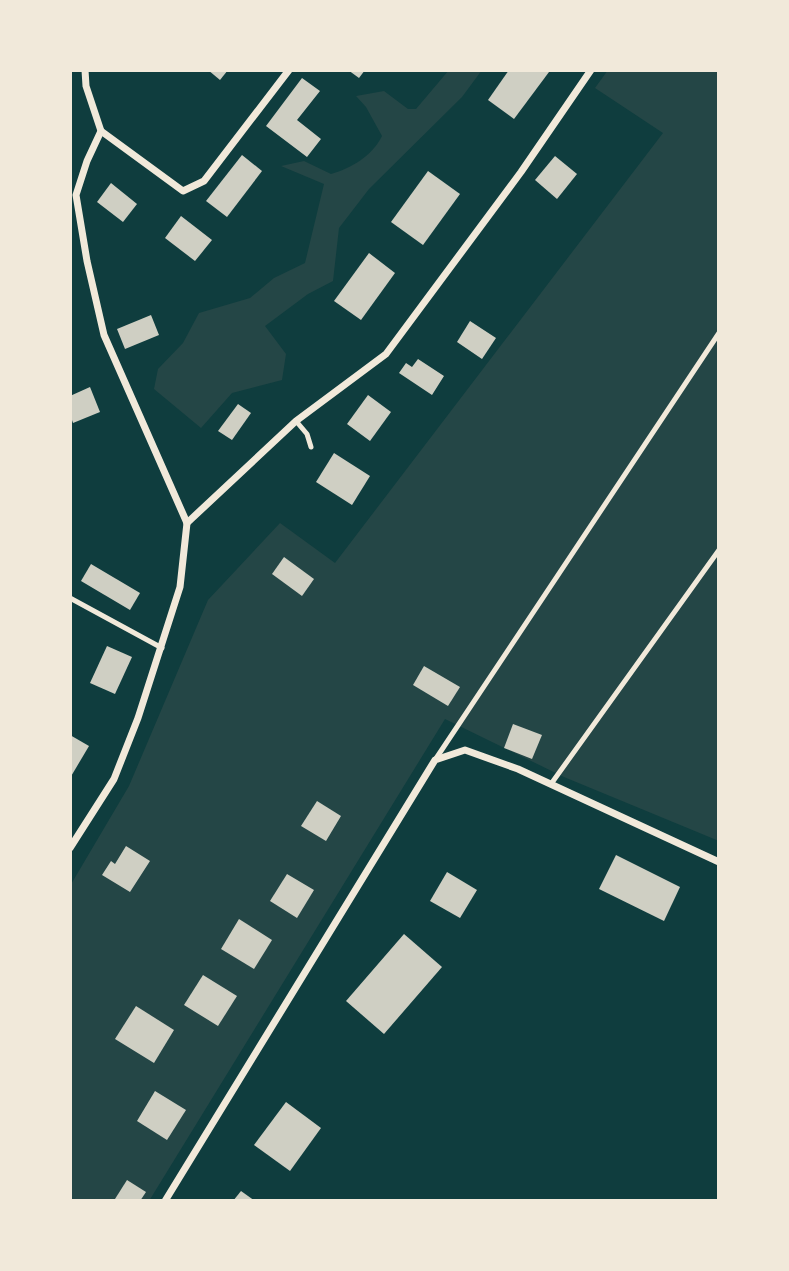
<svg xmlns="http://www.w3.org/2000/svg" width="789" height="1271" viewBox="0 0 789 1271" font-family="'DejaVu Sans',sans-serif">
<style>
.green{fill:#244646}
.building{fill:#cfcfc3}
.lines{fill:none;stroke-linecap:round;stroke-linejoin:round}
.service{stroke:#f1e9da;stroke-width:5}
.minor{stroke:#f1e9da;stroke-width:7}
</style>
<rect width="100%" height="100%" fill="#0f3d3e"/>
<!-- green -->
<g class="green">
<path d="M 449,70 L 482,70 L 462,97 L 369,189 L 339,228 L 333,281 L 308,294 L 265,326 L 286,354 L 282,380 L 232,393 L 201,428 L 154,389 L 158,369 L 183,343 L 199,313 L 250,298 L 274,278 L 305,263 L 324,184 L 281,166 L 304,161 L 331,174 C 352,168 372,156 382,136 L 366,107 L 356,96 L 384,91 L 408,109 L 416,109 Z"/>
<polygon points="608,70 719,70 719,841 564,777 445,719 149,1201 70,1201 70,886 129,786 208,600 280,523 335,563 663,133 595,88"/>
</g>
<!-- building -->
<g class="building">
<polygon points="208,70 228,70 220,80"/>
<polygon points="348,70 365,70 359,78"/>
<polygon points="509,70 549,72 514,119 488,100"/>
<polygon points="302,78 320,91 297,120 321,139 307,157 266,126"/>
<polygon points="242,155 262,171 227,217 206,201"/>
<polygon points="555,156 577,174 557,199 535,180"/>
<polygon points="428,171 460,194 423,245 391,222"/>
<polygon points="111,183 137,204 123,222 97,202"/>
<polygon points="181,216 212,240 195,261 165,238"/>
<polygon points="369,253 395,273 361,320 334,301"/>
<polygon points="151,315 159,335 125,349 117,329"/>
<polygon points="470,321 496,338 482,359 457,342"/>
<polygon points="418,359 444,376 432,395 399,373 406,363 412,367"/>
<polygon points="90,387 100,412 73,423 70,414 70,396"/>
<polygon points="368,395 391,412 370,441 347,424"/>
<polygon points="238,404 251,413 232,440 218,431"/>
<polygon points="334,453 370,476 352,505 316,482"/>
<polygon points="284,557 314,579 302,596 272,574"/>
<polygon points="91,564 140,593 130,610 81,581"/>
<polygon points="107,646 132,657 115,694 90,683"/>
<polygon points="424,666 460,687 448,706 413,685"/>
<polygon points="513,724 542,735 532,759 504,748"/>
<polygon points="70,735 89,746 70,778"/>
<polygon points="317,801 341,816 326,841 301,826"/>
<polygon points="126,846 150,861 130,892 102,875 111,861 115,864"/>
<polygon points="616,855 680,887 664,921 599,889"/>
<polygon points="447,872 477,890 460,918 430,901"/>
<polygon points="287,874 314,890 297,918 270,901"/>
<polygon points="239,919 272,940 254,969 221,949"/>
<polygon points="404,934 442,967 384,1034 346,1001"/>
<polygon points="203,975 237,996 218,1026 184,1005"/>
<polygon points="136,1006 174,1030 154,1063 115,1039"/>
<polygon points="155,1091 186,1110 167,1140 137,1121"/>
<polygon points="286,1102 321,1128 290,1171 254,1145"/>
<polygon points="127,1180 146,1192 140,1201 115,1199"/>
<polygon points="241,1191 255,1201 233,1201"/>
</g>
<g class="lines">
<!-- service -->
<g class="service">
<polyline points="296,421 307,434 311,447"/>
<polyline points="70,598 162,648"/>
<polyline points="435,760 719,333"/>
<polyline points="551,784 719,550"/>
</g>
<!-- minor -->
<g class="minor">
<polyline points="101,131 183,191 204,181 289,70"/>
<polyline points="187,523 296,421 386,354 521,172 591,70"/>
<polyline points="70,848 114,779 138,718 180,587 187,523 104,335 87,261 76,195 87,161 101,131 86,86 85,70"/>
<polyline points="165,1201 435,760 465,750 518,769 719,862"/>
</g>
</g>
<!-- border -->
<rect width="789" height="1271" fill="none" stroke="#f1e9da" stroke-width="144"/>
</svg>
